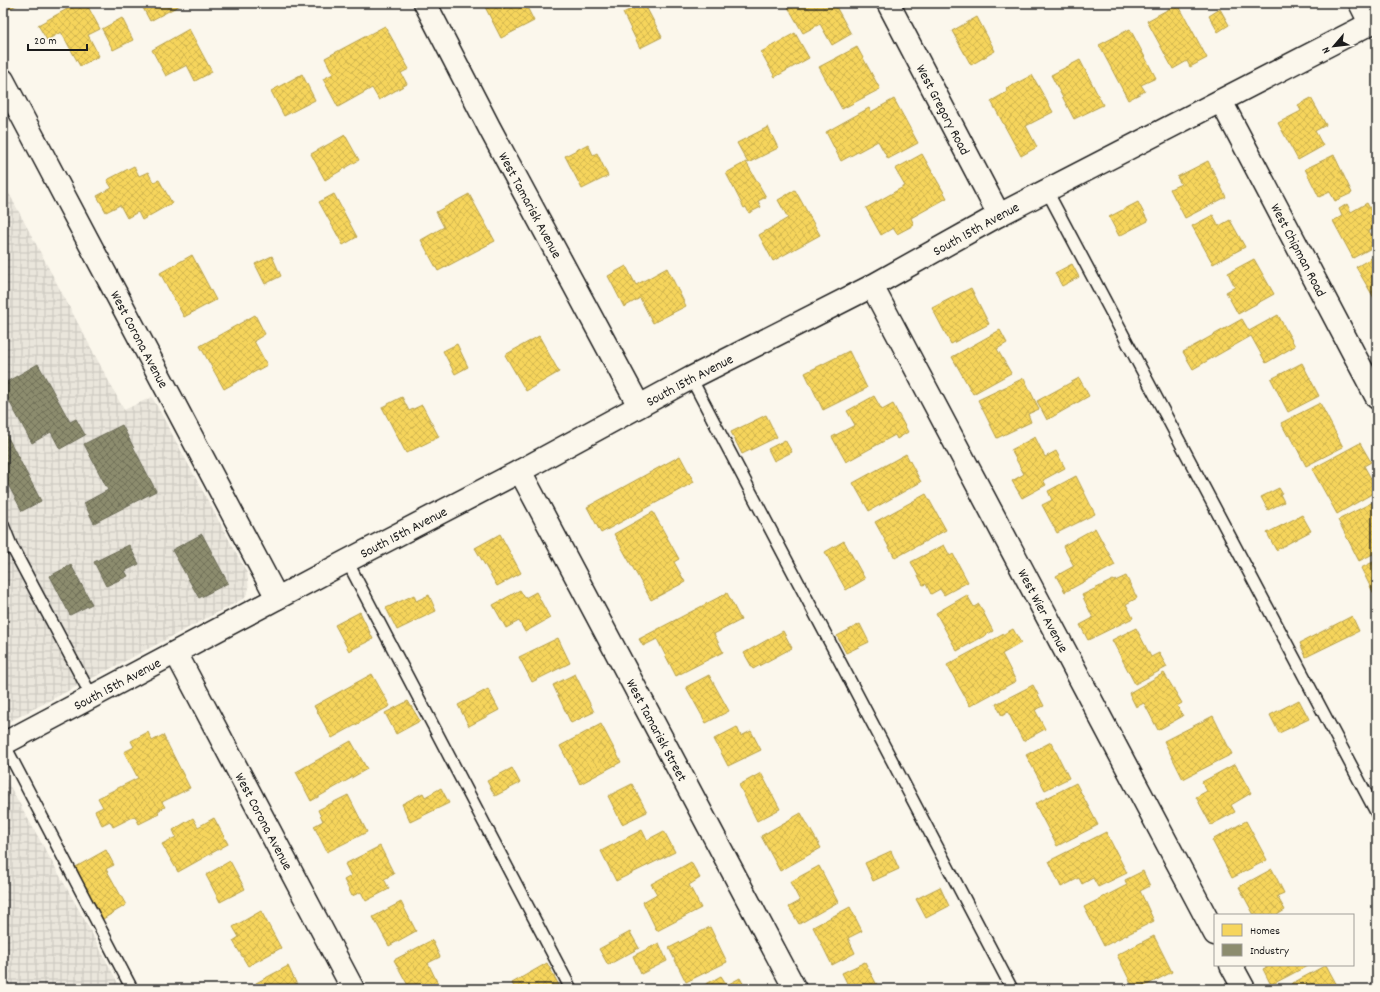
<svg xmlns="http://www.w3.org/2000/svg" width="1380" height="992" viewBox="0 0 1380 992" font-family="Dekko,sans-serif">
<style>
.industrial{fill:url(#industrial-grid)}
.homes{fill:url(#homes-cross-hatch);stroke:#b59e49}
.industry{fill:url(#industry-cross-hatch);stroke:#6a6a55}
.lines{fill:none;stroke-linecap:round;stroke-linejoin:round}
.lane-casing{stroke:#1c1c1c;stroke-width:14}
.street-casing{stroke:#1c1c1c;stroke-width:25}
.secondary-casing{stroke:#1c1c1c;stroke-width:25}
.lane{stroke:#fbf7ec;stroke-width:11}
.street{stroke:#fbf7ec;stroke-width:22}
.secondary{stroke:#fbf7ec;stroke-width:22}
.labels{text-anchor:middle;stroke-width:4;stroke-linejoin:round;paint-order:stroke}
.street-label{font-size:14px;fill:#1c1c1c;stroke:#fbf7ec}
</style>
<defs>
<pattern id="industrial-grid" width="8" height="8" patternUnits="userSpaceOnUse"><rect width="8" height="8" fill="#eae6dc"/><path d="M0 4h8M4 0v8" fill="none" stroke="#c8c5bc"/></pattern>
<pattern id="homes-cross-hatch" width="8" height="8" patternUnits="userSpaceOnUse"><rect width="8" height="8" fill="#f6d55c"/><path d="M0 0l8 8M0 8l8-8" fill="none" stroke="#d2b64f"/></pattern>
<pattern id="industry-cross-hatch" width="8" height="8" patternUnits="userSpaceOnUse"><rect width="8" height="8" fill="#8c8c6e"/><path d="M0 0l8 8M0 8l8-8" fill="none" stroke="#72725a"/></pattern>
</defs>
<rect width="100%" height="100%" fill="#fbf7ec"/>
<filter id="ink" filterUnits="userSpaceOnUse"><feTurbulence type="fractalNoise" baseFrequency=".025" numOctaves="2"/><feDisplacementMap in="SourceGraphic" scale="8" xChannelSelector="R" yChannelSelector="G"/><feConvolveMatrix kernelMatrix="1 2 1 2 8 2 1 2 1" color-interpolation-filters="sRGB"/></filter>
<g filter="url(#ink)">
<!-- industrial -->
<g class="industrial">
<polygon points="3,182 124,410 152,397 247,573 249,589 245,598 3,725"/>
<polygon points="3,774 89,928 121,989 3,989"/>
</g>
<!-- homes -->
<g class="homes">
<polygon points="5,3 21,3 8,9"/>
<polygon points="78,3 86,3 100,29 88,35 99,56 80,66 61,32 47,40 38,25"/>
<polygon points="147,3 184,3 150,21 142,6"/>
<polygon points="483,3 525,3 534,21 501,38"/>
<polygon points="643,3 644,3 662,37 640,48 623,13"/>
<polygon points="795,3 834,3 851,34 832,45 820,24 803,33 788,7"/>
<polygon points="1178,4 1207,58 1190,67 1187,61 1173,69 1147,21"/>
<polygon points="1220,9 1229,25 1218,32 1209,16"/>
<polygon points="977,17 995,51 971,65 952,31"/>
<polygon points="122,18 133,40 113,50 102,29"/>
<polygon points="385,26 409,69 401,73 407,84 379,100 372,88 338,107 323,79 333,74 325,58"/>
<polygon points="189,29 212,72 195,81 187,65 166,76 152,50"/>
<polygon points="1130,29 1156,78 1141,85 1145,91 1128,100 1099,45"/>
<polygon points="795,33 809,58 775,77 761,52"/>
<polygon points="857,47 880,89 842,109 819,67"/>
<polygon points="1080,60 1103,105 1074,119 1051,75"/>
<polygon points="302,74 315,100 284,116 271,91"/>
<polygon points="1032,75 1053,112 1026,126 1037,147 1021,156 991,101 1007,92 1006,89"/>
<polygon points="1311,98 1326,125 1315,131 1323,146 1298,160 1278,123 1301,111 1298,105"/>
<polygon points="894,99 918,143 888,159 878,141 841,161 826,132 869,108 871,112"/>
<polygon points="768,127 778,148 748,163 737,143"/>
<polygon points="345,135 359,160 325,180 311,154"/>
<polygon points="588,144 593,155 597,153 608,176 582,189 565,156"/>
<polygon points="922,154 947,198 911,218 914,225 897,234 893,228 881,235 866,208 905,186 895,169"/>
<polygon points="1334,155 1352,193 1335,201 1330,192 1319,197 1305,169"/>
<polygon points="1208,161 1226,197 1185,218 1170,189 1181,184 1177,177"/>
<polygon points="746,162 766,197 758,201 761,207 749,213 746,207 744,208 726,173"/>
<polygon points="134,166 139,176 148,172 153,182 159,180 172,203 142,220 138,212 127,218 120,205 106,212 97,196 112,188 107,180"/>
<polygon points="795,190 820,235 773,261 759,235 788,218 778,200"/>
<polygon points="334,194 357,237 343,245 319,202"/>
<polygon points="469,194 495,241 438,271 421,240 444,227 436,212"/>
<polygon points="1138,202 1148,221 1119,236 1109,217"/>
<polygon points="1367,203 1377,221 1377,226 1369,231 1377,245 1353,258 1333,221 1342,216 1339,209 1347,204 1351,212"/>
<polygon points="1213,215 1219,226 1230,220 1245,247 1213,264 1192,226"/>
<polygon points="192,255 216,300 184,317 160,273"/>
<polygon points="1377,255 1377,303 1356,267"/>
<polygon points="272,256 281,276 265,284 255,264"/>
<polygon points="1254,259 1274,294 1238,314 1226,292 1235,287 1228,273"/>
<polygon points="1072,264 1079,277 1062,286 1055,273"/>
<polygon points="626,266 636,285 667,268 686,306 653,323 640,298 624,307 608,276"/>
<polygon points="971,288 989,324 951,344 932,308"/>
<polygon points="255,315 265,334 254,341 267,365 224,389 200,346"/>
<polygon points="1278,315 1295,346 1266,363 1251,336 1193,369 1183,352 1242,319 1249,331"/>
<polygon points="1000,330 1007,343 997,349 1011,373 973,394 952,357"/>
<polygon points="539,336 559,372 526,391 505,355"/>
<polygon points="457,344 468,367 455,374 443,351"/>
<polygon points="849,351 867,388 823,410 805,373"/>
<polygon points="1302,363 1319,396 1288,412 1271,379"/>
<polygon points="1024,378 1039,409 1028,414 1031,422 997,438 978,400"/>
<polygon points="1079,378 1089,396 1047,420 1037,401"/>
<polygon points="874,396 882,410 893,404 908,432 897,439 895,435 846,462 832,437 855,425 847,411"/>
<polygon points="402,397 409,411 422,405 439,437 406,453 382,407"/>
<polygon points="1320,403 1343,447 1306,466 1290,435 1288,436 1281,423"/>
<polygon points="766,415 777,437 742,454 731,432"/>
<polygon points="1035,437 1045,457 1056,451 1065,468 1043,480 1046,485 1022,498 1012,481 1024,474 1011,450"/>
<polygon points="785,440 792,452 774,461 768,449"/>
<polygon points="1360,443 1371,462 1364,466 1377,489 1377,491 1337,514 1312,469"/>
<polygon points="906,454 921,482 869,511 853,483"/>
<polygon points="680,456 694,482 601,533 587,507"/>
<polygon points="1076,476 1095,514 1057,533 1042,505 1052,500 1048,491"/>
<polygon points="1279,488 1282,493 1280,494 1284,502 1268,510 1261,497"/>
<polygon points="926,494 946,530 895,558 875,522"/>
<polygon points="1377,500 1377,552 1359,561 1338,520"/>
<polygon points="653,512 679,559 674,562 685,582 651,600 614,534"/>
<polygon points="1302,515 1311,531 1276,550 1267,533"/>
<polygon points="1095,528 1115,565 1065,592 1056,576 1074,566 1063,546"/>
<polygon points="500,534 521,573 497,586 475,548"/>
<polygon points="844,541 865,579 846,590 825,552"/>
<polygon points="944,545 950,556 953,554 968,582 944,595 940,589 931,594 926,584 923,585 911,562"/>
<polygon points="1377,560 1377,600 1361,568"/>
<polygon points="1126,576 1137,598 1126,604 1133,618 1088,640 1080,625 1093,618 1082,595 1113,580 1115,581"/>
<polygon points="520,590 525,598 536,592 550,618 525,632 519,621 506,628 493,605"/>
<polygon points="727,593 741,620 714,634 723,652 676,676 657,639 643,646 639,639"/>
<polygon points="414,595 416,601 429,595 436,611 397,630 386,608"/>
<polygon points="967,595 974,607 979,604 993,631 957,651 936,613"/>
<polygon points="360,612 373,639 349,651 335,625"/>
<polygon points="1352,616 1359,631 1306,657 1300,643"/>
<polygon points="860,624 869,642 846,653 837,636"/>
<polygon points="1136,628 1151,657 1159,653 1167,667 1135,684 1112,640"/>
<polygon points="1013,629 1021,643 1002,654 1016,681 970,706 947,665"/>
<polygon points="783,631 792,648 753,669 744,653"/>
<polygon points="558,638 570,663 532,682 519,657"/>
<polygon points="1164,673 1182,703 1177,706 1183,716 1158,730 1144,703 1136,707 1129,693"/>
<polygon points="372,674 390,706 332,738 314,706"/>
<polygon points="575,674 594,712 571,723 553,685"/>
<polygon points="709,675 729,711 706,723 686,687"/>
<polygon points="1033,685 1044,706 1035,710 1045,729 1023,741 1008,712 1002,716 996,704"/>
<polygon points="488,689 499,710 469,726 458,705"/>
<polygon points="1299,700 1309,719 1279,733 1270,715"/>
<polygon points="408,701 420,721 396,734 385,713"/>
<polygon points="1213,716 1232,754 1183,779 1164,741"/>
<polygon points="601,724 621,762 580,784 560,746"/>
<polygon points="737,727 741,736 751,731 761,750 728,766 714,739"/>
<polygon points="148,732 152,741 163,735 190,788 162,802 165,807 158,811 159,814 139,824 135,816 113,827 110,821 102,825 95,811 103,807 98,798 138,778 124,752 134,747 131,741"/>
<polygon points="351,741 367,769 311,801 296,772"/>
<polygon points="1051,742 1069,778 1045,790 1026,755"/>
<polygon points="1235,764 1251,793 1231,805 1235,812 1211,825 1196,797 1207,791 1202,782"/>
<polygon points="512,768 520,783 495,796 487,781"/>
<polygon points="761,773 780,809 757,821 739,785"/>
<polygon points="1076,783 1098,825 1057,846 1035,804"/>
<polygon points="632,784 647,812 622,824 608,796"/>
<polygon points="441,788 449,803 410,822 402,804 423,793 425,797"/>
<polygon points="348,795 367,832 327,852 314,826 323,821 318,810"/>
<polygon points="801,813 821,848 780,871 761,836"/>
<polygon points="193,818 198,827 214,818 228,844 178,872 162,844 176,837 173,830"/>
<polygon points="1246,821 1267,860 1232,878 1212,840"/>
<polygon points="642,830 647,840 664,831 675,852 616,881 601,851"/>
<polygon points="1106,832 1127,873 1098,887 1093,878 1082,884 1079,878 1061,887 1049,861"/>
<polygon points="380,846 394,874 384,879 389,889 366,901 361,892 352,896 344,880 351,876 345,864"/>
<polygon points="106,850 114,865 106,869 126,905 103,919 74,868"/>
<polygon points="891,851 899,869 873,881 865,863"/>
<polygon points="230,861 245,889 220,902 206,875"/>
<polygon points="691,862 700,878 689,885 701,908 657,931 643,902 657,894 651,884"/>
<polygon points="819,866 838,902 799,924 789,907 800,901 790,882"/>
<polygon points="1272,869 1284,893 1277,896 1285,910 1277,915 1254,915 1239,887"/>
<polygon points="1143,871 1150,886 1140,891 1154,921 1104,946 1084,907 1127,885 1125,880"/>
<polygon points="940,887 949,906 926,918 916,899"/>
<polygon points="401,902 416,931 389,946 373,917"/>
<polygon points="850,907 862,931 848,938 855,953 832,965 813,927"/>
<polygon points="261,911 281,948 248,966 233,941 239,937 233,927"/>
<polygon points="710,927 727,962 686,982 669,948"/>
<polygon points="630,932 639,948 608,965 599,949"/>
<polygon points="1154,936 1172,972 1139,989 1134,989 1117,955"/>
<polygon points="432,940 440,957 428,963 439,986 434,989 410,989 394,960"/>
<polygon points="659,943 667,961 641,974 633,956"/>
<polygon points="865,962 879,989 850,989 842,973"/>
<polygon points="547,963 561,989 515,989 512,983"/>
<polygon points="1271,965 1309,965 1271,985 1263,969"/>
<polygon points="1326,965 1339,989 1294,989 1291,984"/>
<polygon points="288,966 299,989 259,989 256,983"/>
<polygon points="721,976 727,985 740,978 746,989 697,989"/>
</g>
<!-- industry -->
<g class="industry">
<polygon points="38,364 70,422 76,419 85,435 60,449 51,432 32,443 3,390 3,384"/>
<polygon points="122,425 156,491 94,523 84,503 108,490 84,444"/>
<polygon points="3,428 41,501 22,511 3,475"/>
<polygon points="202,534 228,583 199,598 172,550"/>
<polygon points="129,545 139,564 125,571 128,576 106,586 94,562"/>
<polygon points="71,565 92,604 70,615 50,576"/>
</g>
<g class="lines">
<defs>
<g id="lane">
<polyline points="1047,191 1377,814"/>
<polyline points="691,378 1012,989"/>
<polyline points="3,525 11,545"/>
<polyline points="3,550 11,545 92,697"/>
<polyline points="347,561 571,989"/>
<polyline points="4,744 132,989"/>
</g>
<g id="street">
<path id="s1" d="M 425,3 L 489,127 L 639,406"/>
<path id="s2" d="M 888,3 L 999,215"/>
<polyline points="1360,3 1370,23"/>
<path id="s3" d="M 3,80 L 277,598"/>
<path id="s4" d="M 1221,101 L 1377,398"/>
<path id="s5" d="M 872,286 L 1215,934"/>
<path id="s6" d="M 520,471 L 795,989"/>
<path id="s7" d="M 176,653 L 353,989"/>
<polyline points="1231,965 1244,989"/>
</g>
<g id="secondary">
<path id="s8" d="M 3,744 L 347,561 L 520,471 L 691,378 L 872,286 L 999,215 L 1377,20"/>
</g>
</defs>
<!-- lane casing -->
<use href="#lane" class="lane-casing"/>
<!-- street casing -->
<use href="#street" class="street-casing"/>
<!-- secondary casing -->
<use href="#secondary" class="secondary-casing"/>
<!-- lane -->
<use href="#lane" class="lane"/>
<!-- street -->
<use href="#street" class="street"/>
<!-- secondary -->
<use href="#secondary" class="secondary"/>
</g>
</g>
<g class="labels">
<!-- street labels -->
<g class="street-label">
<text dy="5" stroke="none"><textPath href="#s2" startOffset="120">West Gregory Road</textPath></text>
<text dy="5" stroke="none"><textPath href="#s1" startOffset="228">West Tamarisk Avenue</textPath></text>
<text dy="5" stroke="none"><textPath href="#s8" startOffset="1101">South 15th Avenue</textPath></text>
<text dy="5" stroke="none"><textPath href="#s4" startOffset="168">West Chipman Road</textPath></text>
<text dy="5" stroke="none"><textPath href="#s3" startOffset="293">West Corona Avenue</textPath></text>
<text dy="5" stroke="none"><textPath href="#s8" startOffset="777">South 15th Avenue</textPath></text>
<text dy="5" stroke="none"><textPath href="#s8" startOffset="453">South 15th Avenue</textPath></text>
<text dy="5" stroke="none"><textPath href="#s5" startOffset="367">West Wier Avenue</textPath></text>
<text dy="5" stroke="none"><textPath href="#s8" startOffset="129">South 15th Avenue</textPath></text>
<text dy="5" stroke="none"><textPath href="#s6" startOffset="293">West Tamarisk Street</textPath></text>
<text dy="5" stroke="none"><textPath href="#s7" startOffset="190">West Corona Avenue</textPath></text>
</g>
</g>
<!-- margin -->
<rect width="1380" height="992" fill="none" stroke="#fbf7ec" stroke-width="16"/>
<rect x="8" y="8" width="1364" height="976" fill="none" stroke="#1c1c1c" stroke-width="1.5" filter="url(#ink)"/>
<!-- legend -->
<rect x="1214" y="914" width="140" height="52" fill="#fbf7ec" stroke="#a29f99"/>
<rect x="1222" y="924" width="20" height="12" fill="#f6d55c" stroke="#a29f99"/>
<text x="1250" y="934" font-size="12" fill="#1c1c1c">Homes</text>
<rect x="1222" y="944" width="20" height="12" fill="#8c8c6e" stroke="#a29f99"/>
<text x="1250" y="954" font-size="12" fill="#1c1c1c">Industry</text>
<!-- north arrow -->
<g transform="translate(1334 46) rotate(242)" stroke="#fbf7ec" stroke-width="3" paint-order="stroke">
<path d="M0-3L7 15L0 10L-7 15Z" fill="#1c1c1c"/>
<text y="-6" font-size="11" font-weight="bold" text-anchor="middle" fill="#1c1c1c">N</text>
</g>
<!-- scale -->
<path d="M28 44v6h59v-6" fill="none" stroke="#1c1c1c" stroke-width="2"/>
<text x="34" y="44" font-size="12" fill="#1c1c1c" stroke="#fbf7ec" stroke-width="3" paint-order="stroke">20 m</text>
</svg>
